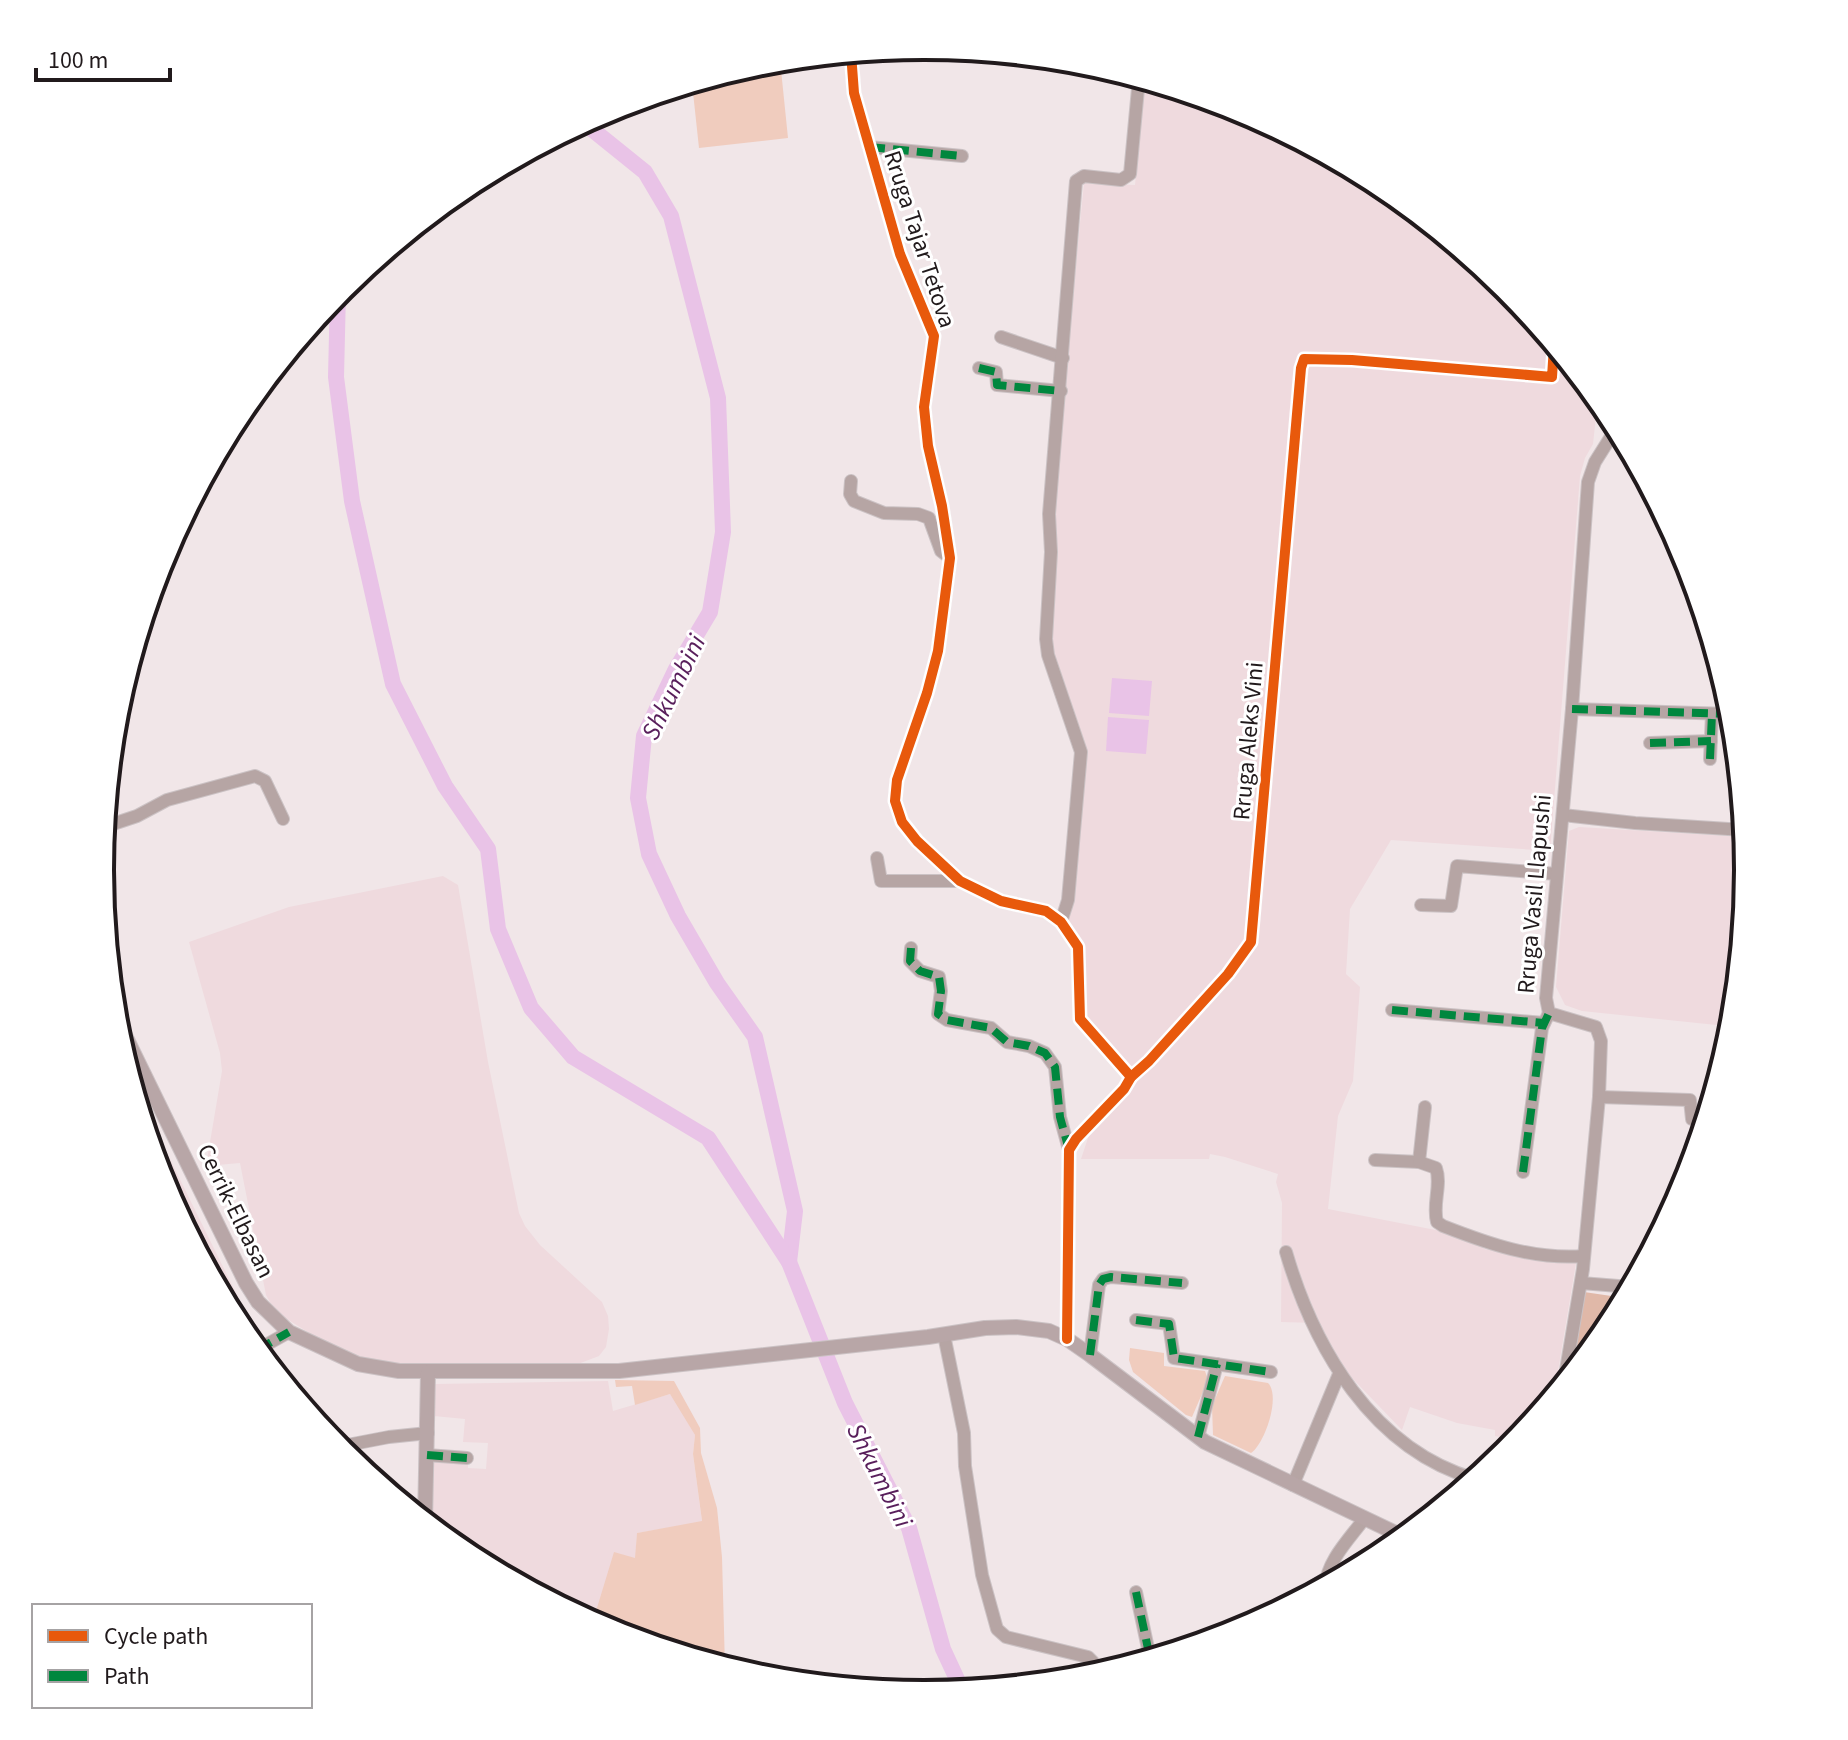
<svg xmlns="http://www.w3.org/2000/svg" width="1848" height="1740" viewBox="0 0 1848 1740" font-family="'Source Sans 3',sans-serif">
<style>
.built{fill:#efdade}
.green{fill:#f0ccbe}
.forest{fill:#e0b8a8}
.water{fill:#e9c3e7}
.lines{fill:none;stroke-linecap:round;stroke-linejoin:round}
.river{stroke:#e9c3e7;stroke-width:16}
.minor-casing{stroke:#cbc2c4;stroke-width:14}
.major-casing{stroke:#cbc2c4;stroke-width:16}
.minor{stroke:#b6a5a4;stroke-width:12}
.major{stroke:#b8a6a7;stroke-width:14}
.quiet{stroke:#00873e;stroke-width:8;stroke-dasharray:16 8;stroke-linecap:butt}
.cycleway-casing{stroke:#fff;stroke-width:15}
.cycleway{stroke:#e8590c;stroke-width:10}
.labels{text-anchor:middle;stroke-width:6;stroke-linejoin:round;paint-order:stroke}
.street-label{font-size:24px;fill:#211a1c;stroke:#fff}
.water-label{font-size:26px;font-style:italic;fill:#581e5b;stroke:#fff}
.rim{fill:none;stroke:#211a1c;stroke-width:4}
</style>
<rect width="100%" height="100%" fill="#f1e6e8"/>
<!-- built -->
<g class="built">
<polygon points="1145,80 1240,109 1382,185 1507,288 1598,398 1593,444 1585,458 1580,476 1550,851 1391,840 1350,909 1346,974 1360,987 1353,1081 1338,1116 1328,1209 1451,1233 1484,1245 1484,1249 1576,1263 1554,1395 1517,1440 1495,1436 1495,1430 1457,1423 1410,1407 1402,1430 1351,1377 1335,1355 1317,1323 1281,1322 1282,1203 1276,1182 1278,1174 1225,1157 1210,1154 1209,1159 1081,1159 1089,1135 1139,1077 1081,1016 1085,950 1066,925 1082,755 1047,650 1056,520 1051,518 1084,183 1135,185"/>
<polygon points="1579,827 1745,837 1748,870 1732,1031 1722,1063 1726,1026 1582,1011 1565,1005 1556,987 1569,831"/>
<polygon points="443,876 458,885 488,1062 519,1213 525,1226 540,1245 602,1302 608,1316 609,1329 606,1347 599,1356 570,1367 398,1364 364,1359 319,1339 282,1316 272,1306 266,1295 240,1163 206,1166 222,1071 220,1053 189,942 289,907"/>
<polygon points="131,1080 265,1352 261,1354 239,1327 163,1185"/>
<polygon points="608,1381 613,1411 670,1394 678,1404 695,1435 693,1454 702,1522 637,1533 636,1558 593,1620 606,1630 466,1555 429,1525 432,1460 468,1463 468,1468 486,1469 488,1443 463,1442 465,1419 434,1416 435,1384"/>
</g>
<!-- green -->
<g class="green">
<polygon points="780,60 788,138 699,148 692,83 764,62"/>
<polygon points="1130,1348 1164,1353 1164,1366 1205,1371 1208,1380 1192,1417 1186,1415 1133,1372 1129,1360"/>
<path d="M 1225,1376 L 1268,1383 C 1281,1396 1265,1443 1251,1453 L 1213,1435 L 1212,1406 Z"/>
<polygon points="615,1380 674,1381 700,1428 701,1453 717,1508 722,1557 725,1667 608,1631 593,1621 614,1552 635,1558 637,1533 702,1521 693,1454 695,1435 670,1394 635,1405 632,1386 616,1387"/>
</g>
<!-- forest -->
<polygon class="forest" points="1584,1292 1625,1298 1609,1328 1571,1375"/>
<!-- water -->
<g class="water">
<polygon points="1112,678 1152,681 1149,716 1109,713"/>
<polygon points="1108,717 1149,720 1146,754 1106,751"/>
</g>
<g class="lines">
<!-- river -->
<g class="river">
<polyline points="583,122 645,172 671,216 718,398 723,532 710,612 676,669 644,736 638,798 649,854 678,916 717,983 755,1037 795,1211 789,1262"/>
<polyline points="338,292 336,377 352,501 393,684 445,786 488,849 498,929 531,1008 573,1057 708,1138 789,1262 845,1403 909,1528 943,1649 962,1690"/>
</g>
<defs>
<g id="minor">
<polyline points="851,53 854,93 900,254 934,336 924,407 928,446 942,506 950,558 938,651 927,693 897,780 895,801 902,822 917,841 960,881 1001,901 1046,911 1061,922 1078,947 1080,1019 1131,1077"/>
<polyline points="869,147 962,156"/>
<polyline points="1001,337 1063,358"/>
<polyline points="979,368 996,372 997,385 1061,391"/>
<polyline points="851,481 850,494 854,501 884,513 918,514 929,518 941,551 950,558"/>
<polyline points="1572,709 1728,714"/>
<polyline points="1650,743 1711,741"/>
<polyline points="1710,759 1712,714"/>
<polyline points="1563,815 1635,823 1744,830"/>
<polyline points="104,827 137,816 167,800 255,776 265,781 283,819"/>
<polyline points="877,858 881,881 960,881"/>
<polyline points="1421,905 1451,906 1457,866 1557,874"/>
<polyline points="1061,922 1068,900 1081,752 1048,655 1046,639 1051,552 1049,514 1076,181 1084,176 1121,180 1130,174 1139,78"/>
<polyline points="911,948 910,961 920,971 939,977 941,991 938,1014 947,1020 991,1028 1007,1042 1029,1046 1045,1053 1055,1067 1060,1117 1069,1150"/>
<polyline points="1392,1010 1544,1023"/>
<polyline points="131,1080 145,1075"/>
<polyline points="1599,1097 1690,1100 1692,1119 1705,1122"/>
<path d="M 1375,1160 L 1419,1162 L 1436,1168 C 1442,1185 1432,1204 1437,1222 L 1443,1226 C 1489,1244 1534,1260 1584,1256"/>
<polyline points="1419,1162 1425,1107"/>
<polyline points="1523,1172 1542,1028 1549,1013"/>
<path d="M 1286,1252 C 1314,1348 1372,1449 1475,1479"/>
<polyline points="1581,1283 1631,1287"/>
<polyline points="1136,1320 1169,1324 1174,1358 1271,1372"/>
<polyline points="944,1335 964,1433 965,1466 982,1575 997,1629 1006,1637 1088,1657 1093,1662 1098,1674"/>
<polyline points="1067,1339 1069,1150 1076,1139 1124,1089 1131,1077 1149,1061 1228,974 1251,942 1301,368 1304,359 1352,360 1552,377 1554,346"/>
<polyline points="257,1350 289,1332"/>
<polyline points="1090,1355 1099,1285 1103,1279 1111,1277 1182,1283"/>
<polyline points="1564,1382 1583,1269 1599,1097 1601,1041 1596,1027 1549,1013 1546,998 1572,709 1588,482 1595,462 1617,427"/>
<polyline points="1198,1437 1217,1364"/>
<polyline points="337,1447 389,1437 428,1433"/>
<polyline points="427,1455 467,1458"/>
<polyline points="1293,1485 1339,1374"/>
<path d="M 1326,1585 C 1326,1562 1351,1537 1364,1519"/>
<polyline points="1136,1592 1150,1658"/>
<polyline points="1299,1600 1302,1594 1326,1578"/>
</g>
<g id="major">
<polyline points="114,1013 246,1283 258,1302 289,1332 358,1364 399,1371 619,1371 928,1337 985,1328 1016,1327 1049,1331 1067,1339 1090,1355 1205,1442 1404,1537"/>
<polyline points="425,1522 428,1372"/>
</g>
</defs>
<!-- minor casing -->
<use href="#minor" class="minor-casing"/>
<!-- major casing -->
<use href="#major" class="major-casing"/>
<!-- minor -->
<use href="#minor" class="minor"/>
<!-- major -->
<use href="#major" class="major"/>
<!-- quiet -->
<g class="quiet">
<polyline points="869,147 962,156"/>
<polyline points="979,368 996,372 997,385 1061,391"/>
<polyline points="1572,709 1728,714"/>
<polyline points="1650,743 1711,741"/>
<polyline points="1710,759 1712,714"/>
<polyline points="911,948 910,961 920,971 939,977 941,991 938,1014 947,1020 991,1028 1007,1042 1029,1046 1045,1053 1055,1067 1060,1117 1069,1150"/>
<polyline points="1392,1010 1544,1023"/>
<polyline points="1523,1172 1542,1028 1549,1013"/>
<polyline points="1136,1320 1169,1324 1174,1358 1271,1372"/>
<polyline points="257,1350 289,1332"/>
<polyline points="1090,1355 1099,1285 1103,1279 1111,1277 1182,1283"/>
<polyline points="1198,1437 1217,1364"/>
<polyline points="427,1455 467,1458"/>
<polyline points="1136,1592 1150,1658"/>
</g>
<defs>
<g id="cycleway">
<polyline points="851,53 854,93 900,254 934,336 924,407 928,446 942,506 950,558 938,651 927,693 897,780 895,801 902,822 917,841 960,881 1001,901 1046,911 1061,922 1078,947 1080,1019 1131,1077"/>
<polyline points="1067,1339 1069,1150 1076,1139 1124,1089 1131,1077 1149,1061 1228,974 1251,942 1301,368 1304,359 1352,360 1552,377 1554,346"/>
</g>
</defs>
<!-- cycleway casing -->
<use href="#cycleway" class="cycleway-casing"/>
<!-- cycleway -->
<use href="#cycleway" class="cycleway"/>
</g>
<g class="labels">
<!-- street labels -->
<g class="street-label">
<text transform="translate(920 239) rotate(72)" y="8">Rruga Tajar Tetova</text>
<text transform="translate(1248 741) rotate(-85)" y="8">Rruga Aleks Vini</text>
<text transform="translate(1534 894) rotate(-85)" y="8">Rruga Vasil Llapushi</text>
<text transform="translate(236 1211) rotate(64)" y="8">Cerrik-Elbasan</text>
</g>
<!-- water labels -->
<g class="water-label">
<text transform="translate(673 687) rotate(-64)" y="9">Shkumbini</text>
<text transform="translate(880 1475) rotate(63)" y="9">Shkumbini</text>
</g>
</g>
<!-- crop -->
<path d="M0 0H1848V1740H0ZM114 870a810 810 0 1 1 1620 0a810 810 0 1 1-1620 0Z" fill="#fff" fill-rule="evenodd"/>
<path class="rim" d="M114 870a810 810 0 1 1 1620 0a810 810 0 1 1-1620 0Z"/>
<!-- legend -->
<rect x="32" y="1604" width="280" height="104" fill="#ffffff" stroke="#a6a3a4" stroke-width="2"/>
<rect x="48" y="1630" width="40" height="12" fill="#e8590c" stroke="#a6a3a4" stroke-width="2"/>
<text x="104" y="1644" font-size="24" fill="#211a1c">Cycle path</text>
<rect x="48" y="1670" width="40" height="12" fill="#00873e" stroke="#a6a3a4" stroke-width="2"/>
<text x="104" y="1684" font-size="24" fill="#211a1c">Path</text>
<!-- scale -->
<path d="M36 68v12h134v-12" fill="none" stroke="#211a1c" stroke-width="4"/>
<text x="48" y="68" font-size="24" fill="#211a1c" stroke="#ffffff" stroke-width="6" paint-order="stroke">100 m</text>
</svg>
